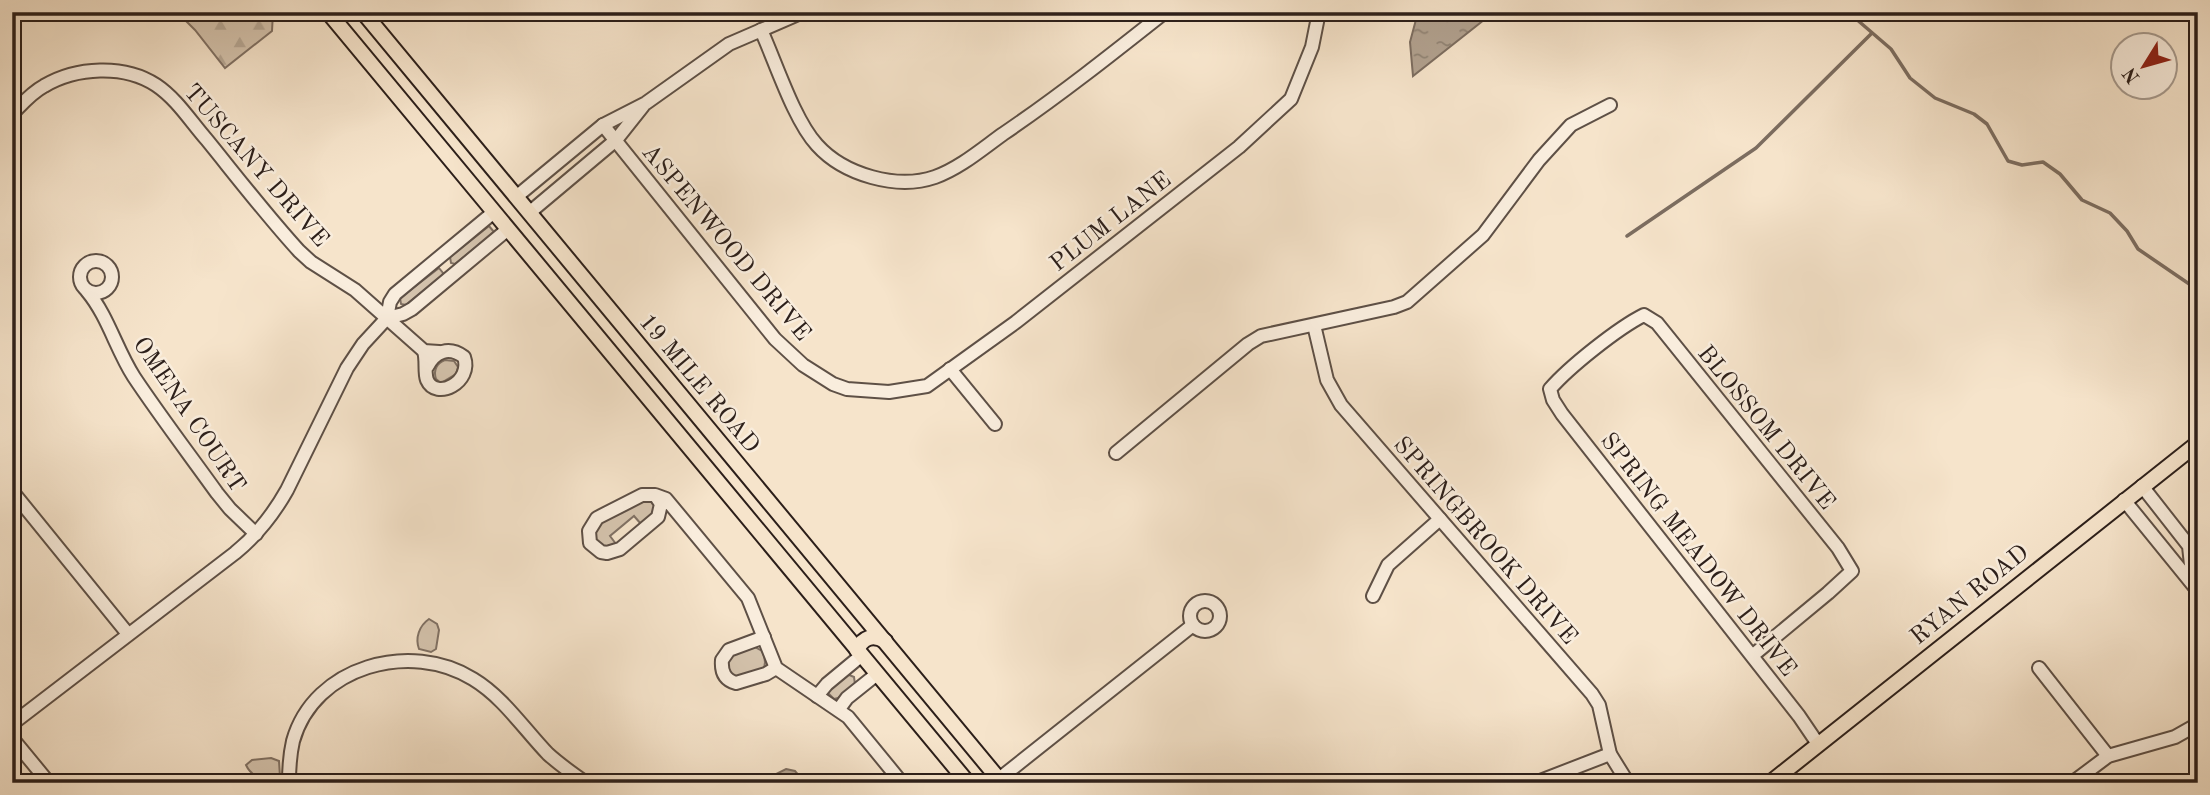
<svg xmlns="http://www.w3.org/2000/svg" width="2210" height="795" viewBox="0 0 2210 795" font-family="'Old Standard TT',serif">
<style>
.grass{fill:#d4c3ad;stroke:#807164;stroke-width:2}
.forest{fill:url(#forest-firs);stroke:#807164;stroke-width:2}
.water{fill:url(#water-ripples);stroke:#7c6d60;stroke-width:2}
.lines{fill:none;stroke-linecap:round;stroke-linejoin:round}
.stream{stroke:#7c6d60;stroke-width:3.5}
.minor-casing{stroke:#5e5046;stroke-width:16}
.major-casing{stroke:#2c1f1a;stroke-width:18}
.minor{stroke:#f9eddd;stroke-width:12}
.major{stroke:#f6e4cb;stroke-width:14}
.labels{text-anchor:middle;stroke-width:5;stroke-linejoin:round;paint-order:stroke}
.street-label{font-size:24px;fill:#2c1f1a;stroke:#f9eddd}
</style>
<defs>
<pattern id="forest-firs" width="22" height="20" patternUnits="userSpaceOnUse" patternTransform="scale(1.75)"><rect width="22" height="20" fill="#d4c3ad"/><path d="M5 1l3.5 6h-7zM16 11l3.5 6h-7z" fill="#b6a794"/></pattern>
<pattern id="water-ripples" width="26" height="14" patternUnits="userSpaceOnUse" patternTransform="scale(1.75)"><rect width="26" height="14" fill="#b1a18f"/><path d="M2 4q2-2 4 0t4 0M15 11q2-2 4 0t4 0" fill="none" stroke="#908374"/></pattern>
</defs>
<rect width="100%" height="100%" fill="#f6e4cb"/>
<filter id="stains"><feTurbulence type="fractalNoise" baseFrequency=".00286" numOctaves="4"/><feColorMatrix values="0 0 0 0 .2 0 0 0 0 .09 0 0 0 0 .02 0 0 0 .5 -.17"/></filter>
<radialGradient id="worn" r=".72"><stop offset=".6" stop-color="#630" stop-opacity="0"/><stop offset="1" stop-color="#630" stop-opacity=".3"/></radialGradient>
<!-- grass -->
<g class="grass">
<polygon points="489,226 494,232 491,235 455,264 451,263 450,257"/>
<polygon points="439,268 443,273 442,276 406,305 401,304 400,298"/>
<path d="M 445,360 L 454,361 L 458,367 L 456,374 L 441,383 L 436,379 C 433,370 437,363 445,360 Z"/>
<path d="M 644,500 C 651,500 653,502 656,508 L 654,513 L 641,524 L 634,516 L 610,536 L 616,544 L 610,548 C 596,545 592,536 598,524 Z"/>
<path d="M 429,619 L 437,624 L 439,630 L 436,649 L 431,652 L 419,649 C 415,638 419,626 429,619 Z"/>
<path d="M 753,646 L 762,651 C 773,675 752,673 735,677 L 726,669 C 729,650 737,652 753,646 Z"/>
<polygon points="847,674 854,677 855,684 838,698 834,699 828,693 830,689"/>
<path d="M 271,758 L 279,761 L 280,777 L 278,780 C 266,784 251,776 246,765 L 252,760 Z"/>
</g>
<!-- forest -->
<polygon class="forest" points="177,12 273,12 272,31 225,68 195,30"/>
<!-- water -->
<g class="water">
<polygon points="1418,12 1494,12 1413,76 1410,42"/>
<polygon points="786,769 795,771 805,783 767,783 776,774"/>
</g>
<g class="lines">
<!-- stream -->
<g class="stream">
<polyline points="1825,12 1828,12"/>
<polyline points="1848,12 1891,49 1910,78 1935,98 1974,114 1987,124 2008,161 2022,165 2043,162 2060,174 2082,200 2110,213 2127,231 2138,249 2198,290"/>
<polyline points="1627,236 1756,148 1871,34"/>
</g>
<defs>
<g id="minor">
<path d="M 761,30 C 776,63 794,120 817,145 C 844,175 897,190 935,177 C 960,168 982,149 1003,134 C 1059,96 1112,54 1165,12"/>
<path d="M 12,114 C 22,104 31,93 44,86 C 76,67 124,64 156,85 C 177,99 191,122 207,140 C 237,177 267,216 299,251 L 311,262 L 355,290 L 424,351 L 439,352"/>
<polyline points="603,125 775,339 803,365 833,384 847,389 889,392 927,386 1016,322 1239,147 1291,99 1312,47 1319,12"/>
<polyline points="516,197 603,125 646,103 729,44 803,12"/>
<polyline points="529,213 616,140 643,106"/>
<circle cx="96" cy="277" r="16"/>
<path d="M 87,291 C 108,316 116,349 134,377 C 160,416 189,454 217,493 L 230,509 L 256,534"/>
<polyline points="387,318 403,314 412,309 508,229"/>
<polyline points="1314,325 1327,380 1341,405 1592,694 1599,705 1610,754 1628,783"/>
<path d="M 424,351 C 427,361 424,372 427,380 C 436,401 473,382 464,357 C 449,346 435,351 427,367"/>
<polyline points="950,369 995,424"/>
<polyline points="1116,453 1248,344 1261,336 1394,307 1407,302 1483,235 1539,160 1571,125 1610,105"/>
<polyline points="2142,486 2189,546 2193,584"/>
<polyline points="12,491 128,634"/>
<polyline points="655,495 661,504 658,517 620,549 607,553 601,552 590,543 589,531 597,518 642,495 655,495 666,499 748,598 776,668 848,717 902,783"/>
<polyline points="2124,500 2198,591"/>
<polyline points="1373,596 1388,565 1440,519"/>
<circle cx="1205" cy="616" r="15"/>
<path d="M 764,637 L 729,650 L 722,660 C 721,672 725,680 736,683 L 766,674 L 776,668"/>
<path d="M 1752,656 L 1828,593 L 1852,571 L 1838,548 L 1657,323 L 1644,315 C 1618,328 1569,367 1550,389 L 1553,400 L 1562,414 L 1799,716 L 1818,744"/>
<polyline points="2039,668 2108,756"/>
<polyline points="817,696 827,684 862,655"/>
<polyline points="839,709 847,698 877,674"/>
<path d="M 12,724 L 235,553 C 257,535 273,515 287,490 L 347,368 L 363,344 L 387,318 L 390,302 L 395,294 L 494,212"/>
<polyline points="12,738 49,783"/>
<polyline points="999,779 1193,625"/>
<path d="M 289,783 C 289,769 290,754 293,741 C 314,666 411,640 473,679 C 503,697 524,729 548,754 C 560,765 573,774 586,783"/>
<polyline points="1535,783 1610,754"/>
<polyline points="2072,783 2108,756 2175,737 2198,724"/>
</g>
<g id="major">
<polyline points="328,12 968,783"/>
<polyline points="363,12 1002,783"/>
<path d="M 857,650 C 863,637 873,634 885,641"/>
<polyline points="1770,783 2198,443"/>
</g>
</defs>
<!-- minor casing -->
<use href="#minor" class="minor-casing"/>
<!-- major casing -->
<use href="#major" class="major-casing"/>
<!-- minor -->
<use href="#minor" class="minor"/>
<!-- major -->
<use href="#major" class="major"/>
</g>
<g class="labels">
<!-- street labels -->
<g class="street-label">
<text transform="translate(257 165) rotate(49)" y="8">TUSCANY DRIVE</text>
<text transform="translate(1110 221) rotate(-38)" y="8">PLUM LANE</text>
<text transform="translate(727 242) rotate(50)" y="8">ASPENWOOD DRIVE</text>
<text transform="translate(700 383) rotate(50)" y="8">19 MILE ROAD</text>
<text transform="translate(190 414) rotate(56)" y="8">OMENA COURT</text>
<text transform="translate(1767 427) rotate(51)" y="8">BLOSSOM DRIVE</text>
<text transform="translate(1486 540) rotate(49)" y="8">SPRINGBROOK DRIVE</text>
<text transform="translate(1699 554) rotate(52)" y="8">SPRING MEADOW DRIVE</text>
<text transform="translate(1969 594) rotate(-39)" y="8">RYAN ROAD</text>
</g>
</g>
<!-- margin -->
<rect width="2210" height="795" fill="none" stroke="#f6e4cb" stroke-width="42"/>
<rect x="14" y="14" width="2182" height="767" fill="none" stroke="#2c1f1a" stroke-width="3.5"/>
<rect x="21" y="21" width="2168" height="753" fill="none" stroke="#2c1f1a" stroke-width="2"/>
<!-- north arrow -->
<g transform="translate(2144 66) rotate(233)"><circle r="33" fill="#f9eddd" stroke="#a79b8f" stroke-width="2"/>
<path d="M0-5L12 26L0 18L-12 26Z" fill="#8f2418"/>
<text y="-10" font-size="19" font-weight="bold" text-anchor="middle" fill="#2c1f1a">N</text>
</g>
<rect width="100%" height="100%" filter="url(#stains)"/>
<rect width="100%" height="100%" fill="url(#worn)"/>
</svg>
